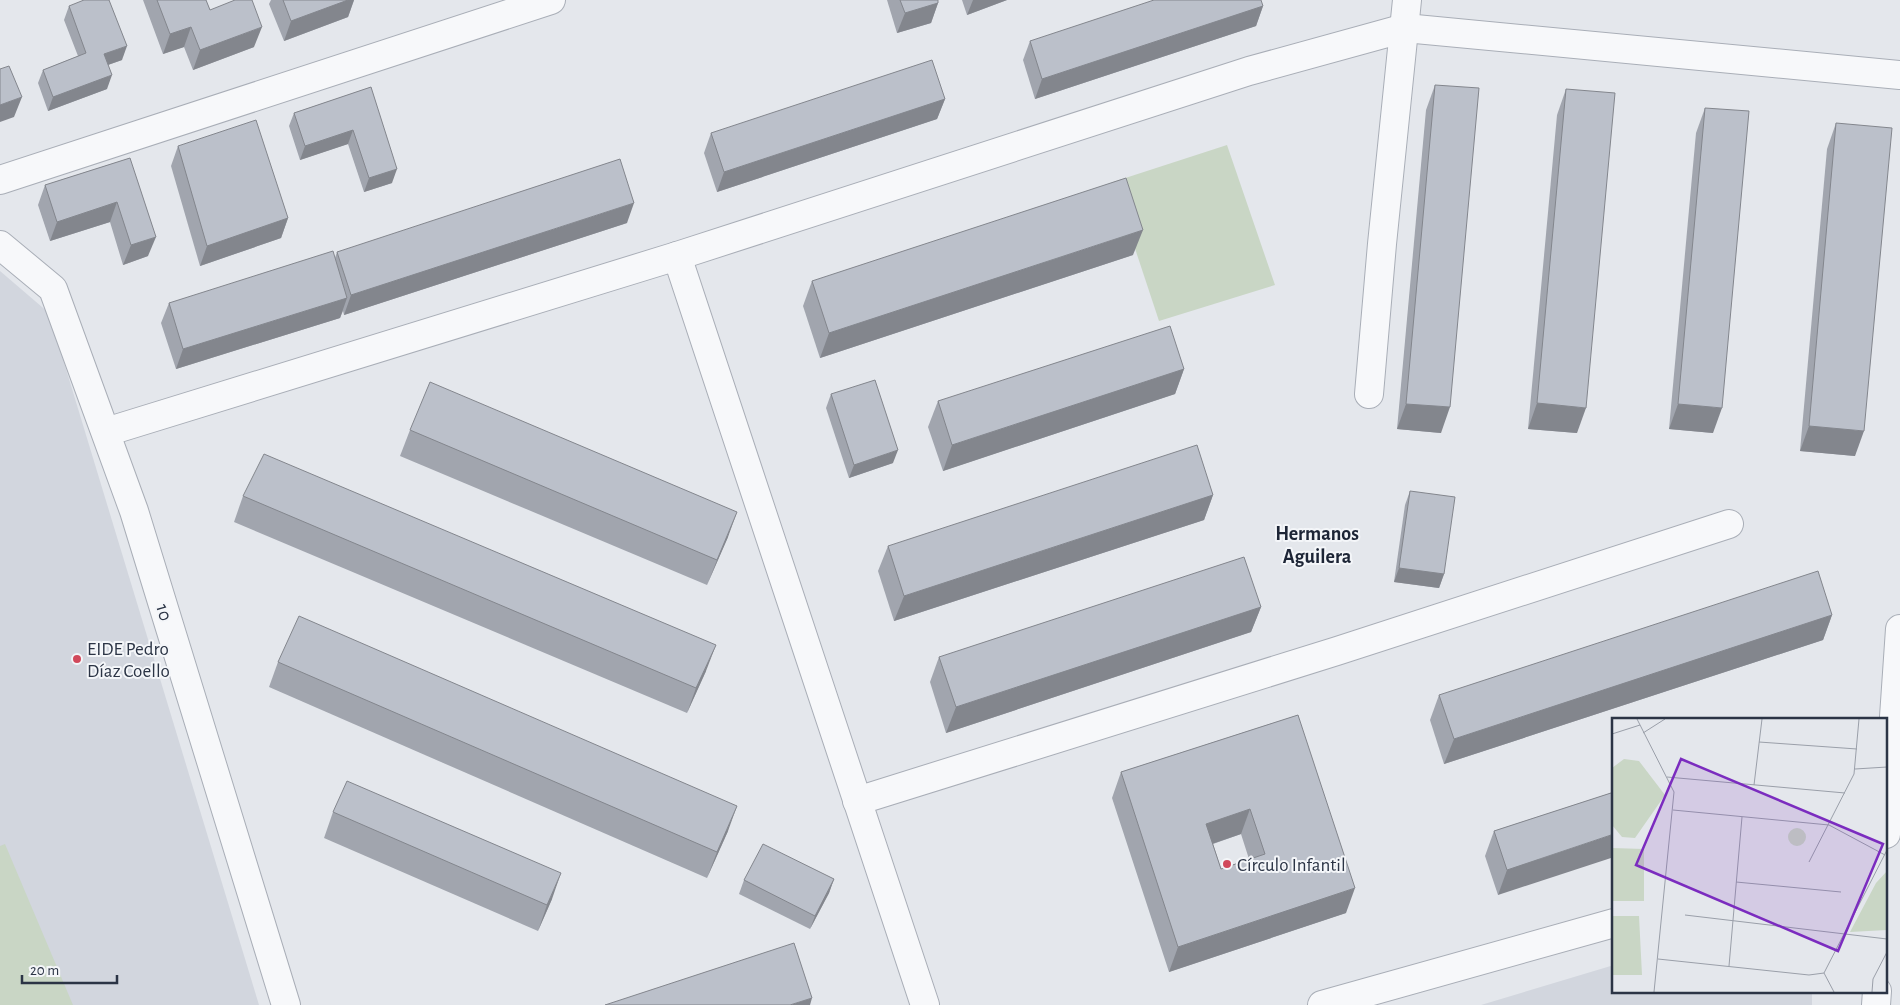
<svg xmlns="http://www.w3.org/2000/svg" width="1900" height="1005" viewBox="0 0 1900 1005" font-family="'Alegreya Sans',sans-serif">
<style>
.built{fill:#d2d6de}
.green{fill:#c9d6c5}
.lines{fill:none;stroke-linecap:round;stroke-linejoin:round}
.minor-casing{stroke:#a9aeb7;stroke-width:30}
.tertiary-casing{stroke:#a9aeb7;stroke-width:30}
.minor{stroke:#f7f8fa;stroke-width:28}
.tertiary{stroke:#f7f8fa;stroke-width:28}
.wall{fill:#a1a5ae;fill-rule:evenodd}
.shaded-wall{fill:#83868d}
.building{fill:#bbc0ca;stroke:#83868d;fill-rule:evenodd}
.poi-dot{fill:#d1495b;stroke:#f4f6f9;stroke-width:2}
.labels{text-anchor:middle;stroke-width:4;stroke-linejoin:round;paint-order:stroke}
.street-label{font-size:19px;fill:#2b3445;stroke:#f4f6f9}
.poi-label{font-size:19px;fill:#2b3445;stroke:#f4f6f9;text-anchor:start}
.neighbourhood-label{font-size:20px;font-weight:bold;fill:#1d2536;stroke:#f4f6f9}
.inset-road{fill:none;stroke:#9a9fa9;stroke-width:1}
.view{fill:#7b2cbf;fill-opacity:0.15;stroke:#7b2cbf;stroke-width:2.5}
.inset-edge{fill:none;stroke:#2b3445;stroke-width:2.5}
</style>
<rect width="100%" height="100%" fill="#e4e7ec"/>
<!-- built -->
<g class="built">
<polygon points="0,271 49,313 259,1005 0,1005"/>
<polygon points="1614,965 1614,991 1812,991 1812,1005 1481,1005"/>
</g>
<!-- green -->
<g class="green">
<polygon points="1227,145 1275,285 1159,321 1113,182"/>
<polygon points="5,844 73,1005 0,1005 0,846"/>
</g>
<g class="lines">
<defs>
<g id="minor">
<polyline points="0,180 551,0"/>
<polyline points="677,256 925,1005"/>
<polyline points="1369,394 1382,244 1407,0"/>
<polyline points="106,432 677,256 1249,71 1405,28 1900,75"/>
<polyline points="857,801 1337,651 1729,524"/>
<polyline points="1886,834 1900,629"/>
<polyline points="1322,1005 1614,923"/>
<polyline points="1876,1005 1877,991"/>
</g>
<polyline id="tertiary" points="0,245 53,289 134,511 286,1005"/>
</defs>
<!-- minor casing -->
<use href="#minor" class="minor-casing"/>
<!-- tertiary casing -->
<use href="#tertiary" class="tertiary-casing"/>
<!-- minor -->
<use href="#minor" class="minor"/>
<!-- tertiary -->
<use href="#tertiary" class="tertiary"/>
</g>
<!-- wall -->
<g class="wall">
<polygon points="143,0 206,0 210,10 254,47 193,70 184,47 163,54"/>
<polygon points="271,0 354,0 348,17 284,41 269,4"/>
<polygon points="887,0 938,0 938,3 931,23 897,33"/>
<polygon points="962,0 1007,0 967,15"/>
<polygon points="69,6 122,60 108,65 107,89 48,111 38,83 43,70 78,56 64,20"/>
<polygon points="1263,6 1256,26 1035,99 1023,60 1030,41"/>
<polygon points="1435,85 1441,433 1397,429 1426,110"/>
<polygon points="371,87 392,183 364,192 348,144 300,160 289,126 294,113"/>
<polygon points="1566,89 1577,433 1528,429 1557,115"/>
<polygon points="945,99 937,119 717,192 704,153 711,133"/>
<polygon points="1705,108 1713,433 1669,429 1696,133"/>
<polygon points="1836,123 1855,456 1800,451 1827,149"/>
<polygon points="178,146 288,218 281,238 200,266 171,166"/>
<polygon points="130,158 148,256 123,265 110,222 50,241 38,205 45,185"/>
<polygon points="627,223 344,315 343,311 340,318 176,369 161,323 169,303 335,258 337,252"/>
<polygon points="1133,255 820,358 803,306 812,281"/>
<polygon points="1184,369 1175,394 943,471 928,427 938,401"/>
<polygon points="831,394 893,463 849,478 826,408"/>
<polygon points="410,430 728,537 707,585 400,456"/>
<polygon points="1410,491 1444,574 1439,588 1394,582 1405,505"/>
<polygon points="1213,495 1204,520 894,621 878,571 888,546"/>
<polygon points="243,496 706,671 687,713 234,522"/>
<polygon points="1261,607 1251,632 946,733 930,682 939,657"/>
<polygon points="1832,615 1823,640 1444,764 1430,720 1439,695"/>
<polygon points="278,662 728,831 707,878 269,687"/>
<path d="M 1298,715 L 1346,913 L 1169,972 L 1112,798 L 1121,772 ZM 1241,834 L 1249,859 L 1221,869 L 1213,844 Z"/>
<polygon points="1614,792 1498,895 1485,856 1494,831"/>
<polygon points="333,812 552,899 538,931 324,838"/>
<polygon points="834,879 829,893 810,929 739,894 744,880"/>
</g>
<!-- shaded-wall -->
<g class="shaded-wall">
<polygon points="348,0 354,0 348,17 284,41 291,21"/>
<polygon points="973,0 1007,0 967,15"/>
<polygon points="938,3 931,23 897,33 905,13"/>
<polygon points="1263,6 1256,26 1035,99 1042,79"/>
<polygon points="191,27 184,47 163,54 170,34"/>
<polygon points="262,27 254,47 193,70 200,50"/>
<polygon points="127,46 122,60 99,68 104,54"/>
<polygon points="112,75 107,89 48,111 53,97"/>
<polygon points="22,97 14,117 0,122 0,105"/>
<polygon points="945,99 937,119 717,192 724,172"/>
<polygon points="353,130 348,144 300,160 305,146"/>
<polygon points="397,169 392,183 364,192 369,178"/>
<polygon points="117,202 110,222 50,241 57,222"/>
<polygon points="634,203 627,223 344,315 351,295"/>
<polygon points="288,218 281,238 200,266 207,246"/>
<polygon points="1143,230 1133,255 820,358 829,333"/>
<polygon points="156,237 148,256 123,265 131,245"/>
<polygon points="347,298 340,318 176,369 183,349"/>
<polygon points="1184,369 1175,394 943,471 952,445"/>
<polygon points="1537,403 1586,408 1577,433 1528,429"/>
<polygon points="1406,404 1450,407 1441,433 1397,429"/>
<polygon points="1678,404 1722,408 1713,433 1669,429"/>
<polygon points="1809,426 1864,431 1855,456 1800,451"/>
<polygon points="898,450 893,463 849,478 854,465"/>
<polygon points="1213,495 1204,520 894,621 904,596"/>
<polygon points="737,512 728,537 707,585 717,560"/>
<polygon points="1399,568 1444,574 1439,588 1394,582"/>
<polygon points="1261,607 1251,632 946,733 956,707"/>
<polygon points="1832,615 1823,640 1444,764 1454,739"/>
<polygon points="716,645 706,671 687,713 696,688"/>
<polygon points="737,806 728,831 707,878 717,852"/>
<polygon points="1250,809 1241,834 1197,849 1206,824"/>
<polygon points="1614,834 1614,857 1498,895 1507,870"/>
<polygon points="561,873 552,899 538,931 547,905"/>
<polygon points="834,879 829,893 810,929 815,916"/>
<polygon points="1355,888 1346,913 1169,972 1178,947"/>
<polygon points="812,998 810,1005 790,1005"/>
</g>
<!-- building -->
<g class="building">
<polygon points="84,0 109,0 127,46 104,54 112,75 53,97 43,70 86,53 69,6"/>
<polygon points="157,0 206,0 210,10 235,0 252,0 262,27 200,50 191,27 170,34"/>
<polygon points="283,0 348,0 291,21"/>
<polygon points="900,0 938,0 938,3 905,13"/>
<polygon points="1154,0 1261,0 1263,6 1042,79 1030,41"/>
<polygon points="932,60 945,99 724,172 711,133"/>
<polygon points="9,66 22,97 0,105 0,69"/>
<polygon points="1435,85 1479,88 1450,407 1406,404"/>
<polygon points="371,87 397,169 369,178 353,130 305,146 294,113"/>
<polygon points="1566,89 1615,93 1586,408 1537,403"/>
<polygon points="1705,108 1749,111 1722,408 1678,404"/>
<polygon points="256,120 288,218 207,246 178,146"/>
<polygon points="1836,123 1892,128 1864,431 1809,426"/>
<polygon points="130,158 156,237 131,245 117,202 57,222 45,185"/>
<polygon points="620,159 634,203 351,295 337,252"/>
<polygon points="1126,178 1143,230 829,333 812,281"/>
<polygon points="333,251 347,298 183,349 169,303"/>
<polygon points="1170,326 1184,369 952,445 938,401"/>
<polygon points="875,380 898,450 854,465 831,394"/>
<polygon points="430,382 737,512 717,560 410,430"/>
<polygon points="1197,445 1213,495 904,596 888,546"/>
<polygon points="264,454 716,645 696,688 243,496"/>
<polygon points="1410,491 1455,497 1444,574 1399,568"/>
<polygon points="1244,557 1261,607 956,707 939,657"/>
<polygon points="1818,571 1832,615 1454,739 1439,695"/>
<polygon points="299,616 737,806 717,852 278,662"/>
<path d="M 1298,715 L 1355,888 L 1178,947 L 1121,772 ZM 1250,809 L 1265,854 L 1221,869 L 1206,824 Z"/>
<polygon points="347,781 561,873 547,905 333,812"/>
<polygon points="1614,792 1614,834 1507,870 1494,831"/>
<polygon points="763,844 834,879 815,916 744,880"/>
<polygon points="794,943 812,998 790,1005 605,1005"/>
</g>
<!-- markers -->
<g class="poi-dot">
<circle cx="77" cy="659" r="5"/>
<circle cx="1227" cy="864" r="5"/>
</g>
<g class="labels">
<!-- street labels -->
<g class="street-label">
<text transform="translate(165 612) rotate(73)" y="7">10</text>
</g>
<!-- poi labels -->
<g class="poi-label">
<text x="87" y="655">EIDE Pedro<tspan x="87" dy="22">Díaz Coello</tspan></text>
<text x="1237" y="871">Círculo Infantil</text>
</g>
<!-- neighbourhood labels -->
<g class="neighbourhood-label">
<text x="1317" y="540">Hermanos<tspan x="1317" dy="23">Aguilera</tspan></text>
</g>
</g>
<!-- overview -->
<g transform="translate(1612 718)">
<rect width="275" height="275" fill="#e4e7ec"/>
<path d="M 12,41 L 27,43 L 53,77 L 23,120 L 10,119 L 0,107 L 0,50 ZM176 119a9 9 0 1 1 18 0a9 9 0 1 1-18 0ZM 0,130 L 32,131 L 32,183 L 0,183 ZM 275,153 L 275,212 L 238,214 L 264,165 ZM 0,198 L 27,198 L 30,257 L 0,257 Z" fill="#c9d6c5"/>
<path class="inset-road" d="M 25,1 L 62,74 L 42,274M 31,15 L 53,1M 0,16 L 28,7M 147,24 L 245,31M 243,51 L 275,49M 55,59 L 233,75M 142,67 L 150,1M 61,92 L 217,107 L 273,137M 197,144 L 242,56 L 247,1M 124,164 L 229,174M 73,197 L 275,221M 46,241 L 197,257 L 212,255M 117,248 L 130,99M 212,255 L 275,132M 212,255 L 222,274M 260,274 L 261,261 L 275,234"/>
<path class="view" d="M 69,41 L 271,126 L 226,233 L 24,147 Z"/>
<rect width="275" height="275" class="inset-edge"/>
</g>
<!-- scale -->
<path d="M22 975v8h95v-8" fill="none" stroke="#2b3445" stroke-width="2.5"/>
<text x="30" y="975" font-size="15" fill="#2b3445" stroke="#f4f6f9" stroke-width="4" paint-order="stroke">20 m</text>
</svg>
